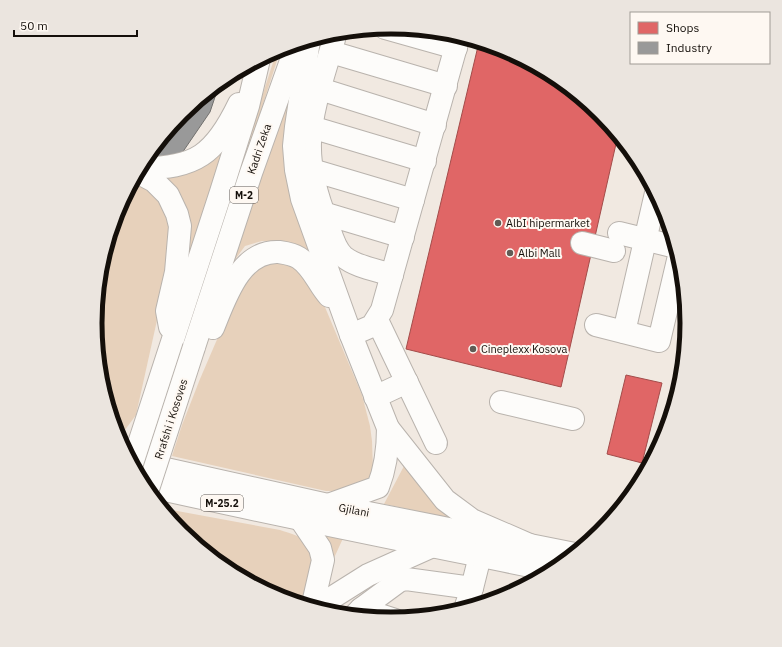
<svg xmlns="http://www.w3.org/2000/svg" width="782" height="647" viewBox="0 0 782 647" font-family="'IBM Plex Sans',sans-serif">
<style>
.green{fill:#e7d1bb}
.shops{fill:#e06666;stroke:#a34c4a}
.industry{fill:#999;stroke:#71706e}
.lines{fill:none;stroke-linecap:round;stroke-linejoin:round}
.minor-casing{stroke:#b9b3ad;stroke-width:24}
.major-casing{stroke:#b9b3ad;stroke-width:24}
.highway-casing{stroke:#b9b3ad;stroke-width:24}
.minor{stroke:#fdfcfa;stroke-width:22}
.major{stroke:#fdfcfa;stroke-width:22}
.highway{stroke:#fdfcfa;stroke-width:22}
.highway-bridge-casing{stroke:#b9b3ad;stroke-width:24;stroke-linecap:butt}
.highway-bridge{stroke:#fdfcfa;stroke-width:22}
.poi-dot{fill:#615b55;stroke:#fef8f2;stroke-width:1.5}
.labels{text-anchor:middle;stroke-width:4;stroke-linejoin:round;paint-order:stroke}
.shield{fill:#fef8f2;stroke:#5a5550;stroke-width:1}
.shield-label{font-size:10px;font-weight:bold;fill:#140f0a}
.street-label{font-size:11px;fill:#140f0a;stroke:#fef8f2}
.poi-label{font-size:11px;fill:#140f0a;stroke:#fef8f2;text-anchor:start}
.rim{fill:none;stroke:#140f0a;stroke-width:5}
</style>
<rect width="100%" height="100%" fill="#f1e9e1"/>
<!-- green -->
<g class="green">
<polygon points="281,48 156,438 152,437 277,50"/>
<polygon points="286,94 289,138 320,266 305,251 283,241 262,241 245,246 231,265"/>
<polygon points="228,142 182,287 183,269 156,175"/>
<polygon points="134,179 166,203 173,248 136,415 119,438 100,381 95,323 100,265 117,210"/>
<polygon points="272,259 297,265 322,300 362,395 370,426 372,441 373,469 370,477 362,483 341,491 326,491 172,456 182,425 200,379 234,300 245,279"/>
<path d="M 404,466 C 420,490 441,505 464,521 L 384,504 Z"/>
<path d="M 161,508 L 280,530 C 289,533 305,537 311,545 C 321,556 307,587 303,600 L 299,604 C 243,587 197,552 161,508 Z"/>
<polygon points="317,528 345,534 334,558 329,544"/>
</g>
<!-- shops -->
<g class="shops">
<polygon points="479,42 505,50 556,77 601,114 618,135 561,387 406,349"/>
<polygon points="626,375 662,383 642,463 607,454"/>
</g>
<!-- industry -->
<polygon class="industry" points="220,82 210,112 182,153 156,159 145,158 182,114"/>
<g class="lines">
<defs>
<g id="minor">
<polyline points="385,28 456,48"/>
<path d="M 336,32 C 327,66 311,107 310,142 C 309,168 317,197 327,222 C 331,233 334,249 344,257 C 356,267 377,270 392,275"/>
<polyline points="331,52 446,86"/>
<polyline points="320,89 435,125"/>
<polyline points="311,127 425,161"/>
<polyline points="312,170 413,200"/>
<polyline points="323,213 403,237"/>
<polyline points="619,233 676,247"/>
<polyline points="582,243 614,251"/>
<polyline points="377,320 436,443"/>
<polyline points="596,325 659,341 679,256"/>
<polyline points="624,332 656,193"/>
<polyline points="351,335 372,326 382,310 459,36"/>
<polyline points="375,397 407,382"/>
<polyline points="501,402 573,419"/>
<polyline points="361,609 399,581 406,579 472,588 480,556"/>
<polyline points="465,609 472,588"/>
<polyline points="354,616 361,609 395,620"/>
</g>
<g id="major">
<polyline points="130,461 328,505 575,554"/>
<path d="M 143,485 C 280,516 417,543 555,571"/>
</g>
<g id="highway">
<polyline points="309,40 296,127 294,146 296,170 302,199 351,335 388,428 445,500 472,520 532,546"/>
<path d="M 139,168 C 196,169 215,154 239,104"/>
<polyline points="137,172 154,181 168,195 177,214 180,226 176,272 167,311 170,327"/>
<path d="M 213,328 C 225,299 240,250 279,252 C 286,253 293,254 299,258 C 313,267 318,284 329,296"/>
<polyline points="194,347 251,173 297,44"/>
<polyline points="132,465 221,192 248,106 259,59"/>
<path d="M 328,505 L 378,487 C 386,467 388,449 388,428"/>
<polyline points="301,520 320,548 323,560 312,608"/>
<polyline points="314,609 368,575 435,545"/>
</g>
</defs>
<!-- minor casing -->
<use href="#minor" class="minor-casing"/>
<!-- major casing -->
<use href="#major" class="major-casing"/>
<!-- highway casing -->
<use href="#highway" class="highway-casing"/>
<!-- minor -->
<use href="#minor" class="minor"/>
<!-- major -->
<use href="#major" class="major"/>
<!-- highway -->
<use href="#highway" class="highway"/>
<defs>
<polyline id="highway-bridge" points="147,492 194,347"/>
</defs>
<!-- highway-bridge casing -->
<use href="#highway-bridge" class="highway-bridge-casing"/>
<!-- highway-bridge -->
<use href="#highway-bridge" class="highway-bridge"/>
</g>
<!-- markers -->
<g class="poi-dot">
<circle cx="498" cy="223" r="4"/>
<circle cx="510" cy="253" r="4"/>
<circle cx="473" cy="349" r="4"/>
</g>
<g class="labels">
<!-- shield labels -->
<g class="shield">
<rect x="230" y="187" width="28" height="16" rx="3"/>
<rect x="201" y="495" width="42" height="16" rx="3"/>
</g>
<g class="shield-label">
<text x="244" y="199">M-2</text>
<text x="222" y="507">M-25.2</text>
</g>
<!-- street labels -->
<g class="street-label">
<text transform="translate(259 149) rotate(-71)" y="4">Kadri Zeka</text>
<text transform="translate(171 419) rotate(-72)" y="4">Rrafshi i Kosoves</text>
<text transform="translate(354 510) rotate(11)" y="4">Gjilani</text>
</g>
<!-- poi labels -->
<g class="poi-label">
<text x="506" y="227">AlbI hipermarket</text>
<text x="518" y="257">Albi Mall</text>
<text x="481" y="353">Cineplexx Kosova</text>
</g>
</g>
<!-- crop -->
<path d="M0 0H782V647H0ZM102 323a289 289 0 1 1 578 0a289 289 0 1 1-578 0Z" fill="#ebe5df" fill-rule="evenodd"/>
<path class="rim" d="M102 323a289 289 0 1 1 578 0a289 289 0 1 1-578 0Z"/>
<!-- legend -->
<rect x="630" y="12" width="140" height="52" fill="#fef8f2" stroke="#a09b95"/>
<rect x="638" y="22" width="20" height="12" fill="#e06666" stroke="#a09b95"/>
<text x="666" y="32" font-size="12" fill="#140f0a">Shops</text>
<rect x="638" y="42" width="20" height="12" fill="#999999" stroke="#a09b95"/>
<text x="666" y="52" font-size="12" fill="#140f0a">Industry</text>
<!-- scale -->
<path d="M14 30v6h123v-6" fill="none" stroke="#140f0a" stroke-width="2"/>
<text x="20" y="30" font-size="12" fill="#140f0a" stroke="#fef8f2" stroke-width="3" paint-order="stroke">50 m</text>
</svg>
